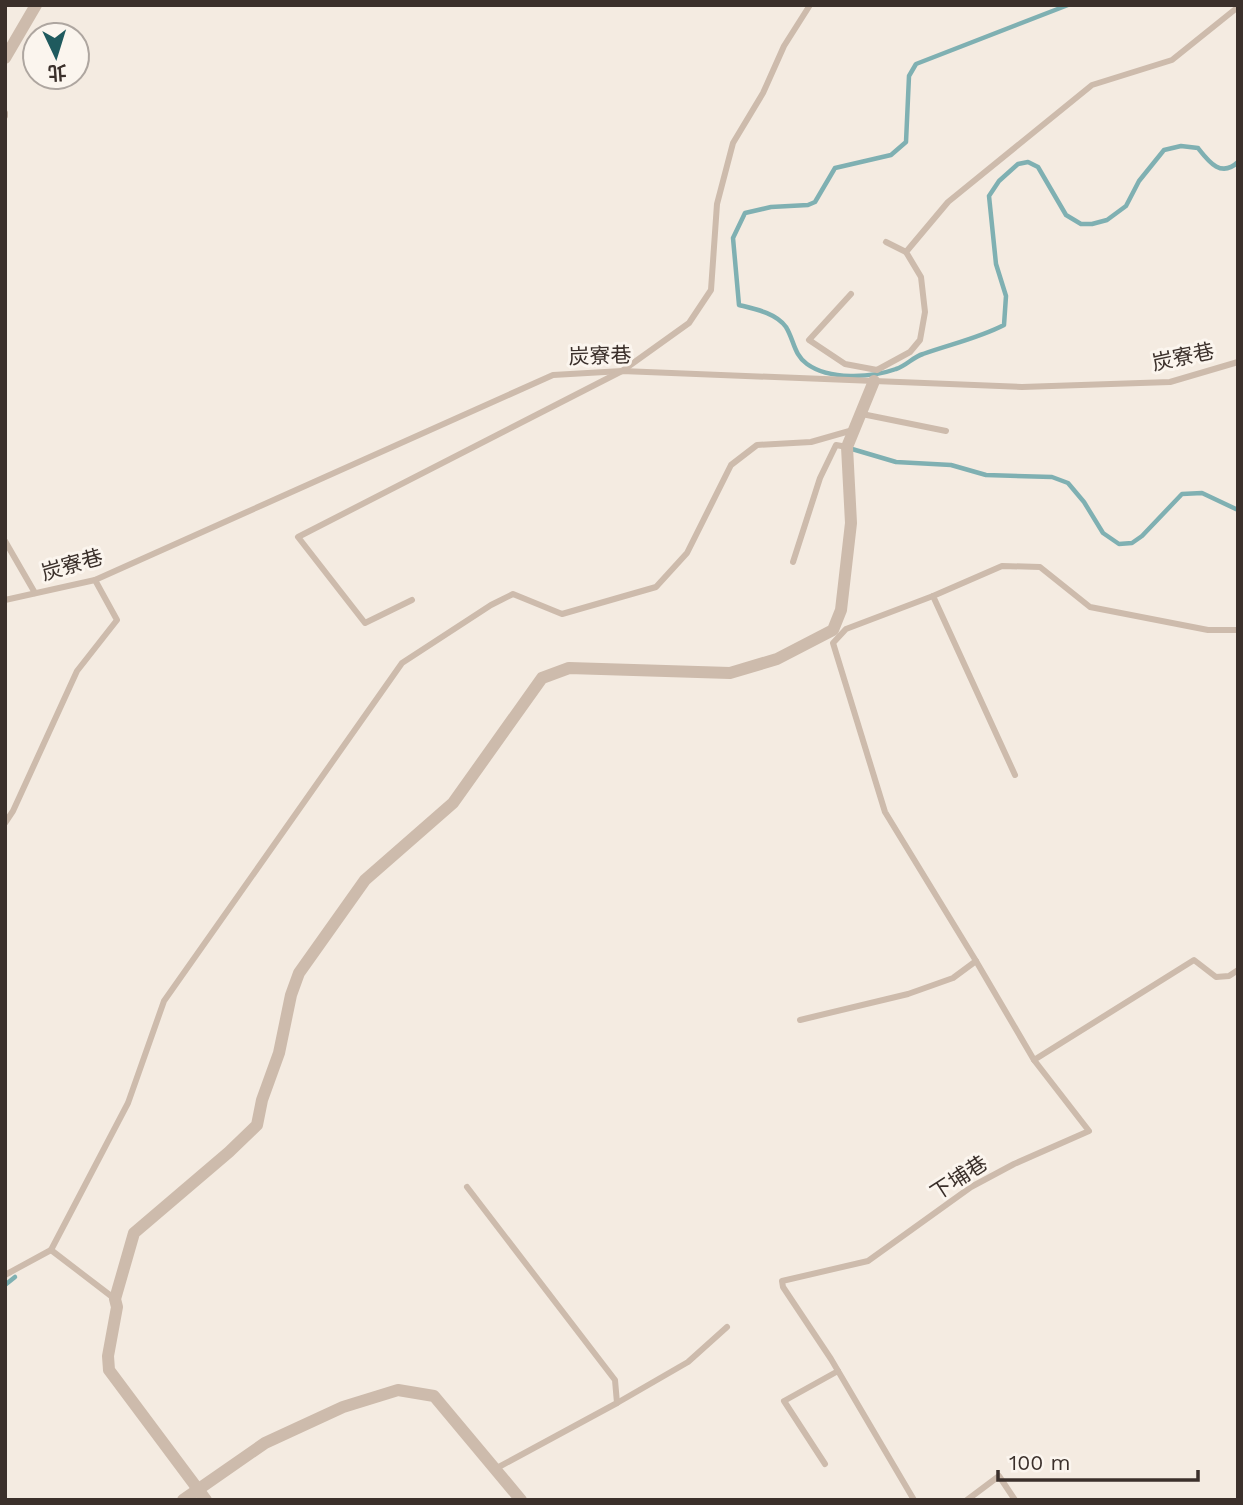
<svg xmlns="http://www.w3.org/2000/svg" width="1243" height="1505" viewBox="0 0 1243 1505" font-family="'Work Sans','Noto Sans TC',sans-serif">
<style>
.lines{fill:none;stroke-linecap:round;stroke-linejoin:round}
.stream{stroke:#7fb0b2;stroke-width:4.5}
.service{stroke:#cdbbac;stroke-width:6}
.minor{stroke:#cdbbac;stroke-width:12}
.labels{text-anchor:middle;stroke-width:6;stroke-linejoin:round;paint-order:stroke}
.street-label{font-size:21px;fill:#3b302b;stroke:#fbf5ee}
</style>
<rect width="100%" height="100%" fill="#f4ebe1"/>
<g class="lines">
<!-- stream -->
<g class="stream">
<path d="M 1068,5 L 916,64 L 909,76 L 906,142 L 891,155 L 835,168 L 815,202 L 808,205 L 771,207 L 745,213 L 733,238 L 739,305 C 755,309 776,313 786,327 C 794,340 794,355 807,364 C 829,380 871,378 896,369 C 906,366 913,357 923,354 C 951,344 979,338 1004,325 L 1006,296 L 996,264 L 989,196 L 999,181 L 1018,164 L 1028,162 L 1038,167 L 1066,215 L 1081,224 L 1092,224 L 1107,220 L 1126,206 L 1139,181 L 1164,150 L 1181,146 L 1198,148 C 1209,162 1221,178 1238,162"/>
<polyline points="852,449 896,462 951,465 986,475 1052,477 1068,483 1084,502 1103,533 1119,544 1132,543 1142,536 1182,494 1202,493 1238,510"/>
<polyline points="5,1285 15,1277"/>
</g>
<!-- service -->
<g class="service">
<polyline points="5,113 5,116"/>
<polyline points="886,242 906,252"/>
<polyline points="851,294 809,340 845,364 877,370 910,352 920,340 925,312 921,277 906,252 948,202 1092,85 1172,60 1238,7"/>
<polyline points="862,414 946,431"/>
<polyline points="5,541 35,593"/>
<polyline points="793,562 820,478 836,445 847,447"/>
<polyline points="933,596 846,629 833,643 885,812 976,961"/>
<polyline points="5,600 95,580 553,375 622,371 1022,387 1170,382 1238,362"/>
<polyline points="412,600 365,623 298,537 622,371 689,323 711,290 717,204 733,143 763,93 784,46 810,5"/>
<polyline points="1015,775 933,596 1002,566 1040,567 1090,607 1208,630 1238,630"/>
<polyline points="5,823 13,811 77,671 117,620 95,580"/>
<polyline points="800,1020 908,994 953,978 976,961 1034,1060"/>
<polyline points="467,1187 615,1380 617,1403 495,1469"/>
<polyline points="5,1275 51,1250"/>
<polyline points="115,1299 51,1250 128,1103 164,1001 402,663 491,605 513,594 562,614 656,587 687,553 731,465 757,445 811,442 853,430"/>
<polyline points="617,1403 688,1362 727,1327"/>
<polyline points="825,1464 784,1401 838,1371"/>
<polyline points="914,1500 831,1359 783,1287 782,1281 868,1261 971,1187 1014,1164 1089,1131 1034,1060 1194,960 1216,977 1229,976 1238,970"/>
<polyline points="967,1500 999,1476 1015,1500"/>
</g>
<!-- minor -->
<g class="minor">
<polyline points="5,58 36,5"/>
<polyline points="183,1500 265,1443 343,1407 398,1390 434,1396 521,1500"/>
<polyline points="206,1500 109,1370 108,1356 117,1307 115,1299 134,1233 229,1152 257,1125 262,1100 279,1053 291,995 299,973 365,880 453,803 542,678 569,668 730,673 777,659 833,630 841,610 851,523 847,447 874,381"/>
</g>
</g>
<g class="labels">
<!-- street labels -->
<g class="street-label">
<text transform="translate(600 356) rotate(-2)" y="7">炭寮巷</text>
<text transform="translate(1183 357) rotate(-12)" y="7">炭寮巷</text>
<text transform="translate(72 565) rotate(-16)" y="7">炭寮巷</text>
<text transform="translate(959 1178) rotate(-33)" y="7">下埔巷</text>
</g>
</g>
<!-- border -->
<rect width="1243" height="1505" fill="none" stroke="#3b302b" stroke-width="14"/>
<!-- north arrow -->
<g transform="translate(56 56) rotate(176)"><circle r="33" fill="#fbf5ee" stroke="#aea6a0" stroke-width="2"/>
<path d="M0-5L12 26L0 18L-12 26Z" fill="#1f5a5e"/>
<text y="-10" font-size="19" font-weight="bold" text-anchor="middle" fill="#3b302b">北</text>
</g>
<!-- scale -->
<path d="M998 1470v10h200v-10" fill="none" stroke="#3b302b" stroke-width="3.5"/>
<text x="1009" y="1470" font-size="21" fill="#3b302b" stroke="#fbf5ee" stroke-width="5" paint-order="stroke">100 m</text>
</svg>
